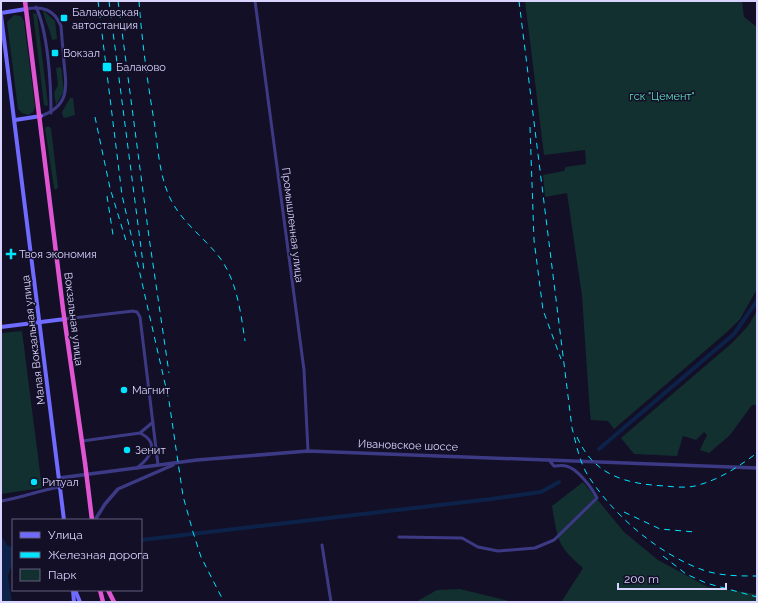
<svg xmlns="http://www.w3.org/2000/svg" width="758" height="603" viewBox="0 0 758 603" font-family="Raleway,sans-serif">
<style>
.green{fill:#12302f}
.water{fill:#0c2248}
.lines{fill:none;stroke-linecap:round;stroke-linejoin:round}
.canal{stroke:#0c2248;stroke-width:4}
.minor{stroke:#3d3a85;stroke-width:3}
.tertiary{stroke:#3d3a85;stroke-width:3.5}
.secondary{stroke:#6f6bff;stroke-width:4}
.trunk{stroke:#e055d1;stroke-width:4.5}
.rail{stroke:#00e5ff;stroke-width:1;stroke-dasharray:6 5;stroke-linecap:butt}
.trunk-bridge{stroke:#e055d1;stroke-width:4.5}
.poi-dot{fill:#00e5ff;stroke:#130f26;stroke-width:1.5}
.labels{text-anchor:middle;stroke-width:3;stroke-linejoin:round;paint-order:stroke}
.poi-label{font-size:11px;fill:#d9d4ff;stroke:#130f26;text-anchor:start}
.park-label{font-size:11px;fill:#5fe0c0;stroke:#130f26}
.street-label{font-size:11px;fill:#d9d4ff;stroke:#130f26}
</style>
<rect width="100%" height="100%" fill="#130f26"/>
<!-- green -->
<g class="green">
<polygon points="525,1 742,1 744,17 757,27 757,289 740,319 727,332 614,429 608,421 591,420 590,414 582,296 567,193 545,197 543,175 564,171 566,167 586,164 585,150 544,155"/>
<path d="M 43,10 L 55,21 L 57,39 L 52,40 C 50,28 45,22 43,10 Z"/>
<polygon points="33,13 37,14 48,105 46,106 44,105"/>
<polygon points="14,15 21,16 24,21 35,107 33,112 28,115 22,113 18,109 7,22"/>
<polygon points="61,67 64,91 56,105 54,93 58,85 56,68"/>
<polygon points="70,98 73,98 75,115 65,118 63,117 62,112"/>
<polygon points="48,126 51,128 58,187 56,190 54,188 45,128"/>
<polygon points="757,311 757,405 752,405 730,435 709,453 700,450 707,435 704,432 696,440 683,436 677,456 634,454 621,438 732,343 748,326"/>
<polygon points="22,331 42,488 1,494 1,333"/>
<path d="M 583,482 L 624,532 L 658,560 L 708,587 L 757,594 L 757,602 L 562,601 L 583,568 C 556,545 558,540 552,506 Z"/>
<polygon points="460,589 509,601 513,602 419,602 419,600 437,590"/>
</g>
<!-- water -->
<polygon class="water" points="1,536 8,546 13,547 13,562 8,576 12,602 1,602"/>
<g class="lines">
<!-- canal -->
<g class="canal">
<polyline points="599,449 734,334 757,301"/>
<polyline points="141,540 491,499 541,492 559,482"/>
</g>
<!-- minor -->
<g class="minor">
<polyline points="255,1 304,370 308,451"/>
<path d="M 36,7 C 48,32 51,84 51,113"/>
<path d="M 26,9 C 42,6 54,9 61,26 C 62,38 63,51 64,63 C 67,89 69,106 41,116"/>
<polyline points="65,319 133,311 137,312 140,317 158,465"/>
<polyline points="82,441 140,433 153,422"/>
<path d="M 137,468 C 151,457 160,443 140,433"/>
<path d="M 1,501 C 21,498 40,490 60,487"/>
<path d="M 399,537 L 462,538 L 478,547 L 498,551 L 535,548 L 554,540 L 597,498 C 592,488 577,468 566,466 C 562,465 558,466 554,466 L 549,460"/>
<polyline points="322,545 331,602"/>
</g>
<!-- tertiary -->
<g class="tertiary">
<polyline points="59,478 197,460 308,451 757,468"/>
<polyline points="95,520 105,504 118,489 173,465"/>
</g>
<!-- secondary -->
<g class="secondary">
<polyline points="1,13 26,9"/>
<polyline points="1,15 64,520"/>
<polyline points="15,120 41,116"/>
<polyline points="1,327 65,319"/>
<polyline points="73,590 74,602"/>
<polyline points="75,590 80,602"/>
</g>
<!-- trunk -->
<g class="trunk">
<polyline points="25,1 63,309 85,463"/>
<polyline points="88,487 92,520"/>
<polyline points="100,590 103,602"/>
<polyline points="108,590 114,602"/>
</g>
<!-- rail -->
<g class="rail">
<polyline points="98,1 122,195 169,401 183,496 193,532 201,557 224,602"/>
<polyline points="109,1 144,271"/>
<polyline points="118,1 149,237 169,373"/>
<path d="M 139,1 C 142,43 148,85 155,127 C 158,151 160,177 170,198 C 182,223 204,237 220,258 C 237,281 241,314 245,341"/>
<path d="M 519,1 L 572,428 C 576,443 579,460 587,474 C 612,514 658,554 703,570 C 720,576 739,576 757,576"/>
<polyline points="95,117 110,188 127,244"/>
<polyline points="530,127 534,240 543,310 561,359"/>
<polyline points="107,196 113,235"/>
<path d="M 577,437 C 594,476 627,484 665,486 C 675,487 686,488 695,486 C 719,480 738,467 757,453"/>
<polyline points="624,512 660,529 695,532"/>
<polyline points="663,556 686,574 706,583 757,597"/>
</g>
<!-- trunk-bridge -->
<polyline class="trunk-bridge" points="85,463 88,487"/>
</g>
<!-- markers -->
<g class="poi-dot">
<rect x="60" y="14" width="8" height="8" rx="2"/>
<rect x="51" y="49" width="8" height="8" rx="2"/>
<rect x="102" y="62" width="10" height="10" rx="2"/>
<path d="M9 248h4v4h4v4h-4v4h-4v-4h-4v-4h4z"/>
<circle cx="124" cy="390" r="4"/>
<circle cx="127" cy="450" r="4"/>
<circle cx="34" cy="482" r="4"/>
</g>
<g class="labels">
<!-- poi labels -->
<g class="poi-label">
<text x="72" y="16">Балаковская<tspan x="72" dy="13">автостанция</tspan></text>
<text x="63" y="57">Вокзал</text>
<text x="116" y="71">Балаково</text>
<text x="19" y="258">Твоя экономия</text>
<text x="132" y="394">Магнит</text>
<text x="135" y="454">Зенит</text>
<text x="42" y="486">Ритуал</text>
</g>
<!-- park labels -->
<g class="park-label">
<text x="662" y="100">гск "Цемент"</text>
</g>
<!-- street labels -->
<g class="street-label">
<text transform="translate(293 225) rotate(83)" y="4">Промышленная улица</text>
<text transform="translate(74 319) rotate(83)" y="4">Вокзальная улица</text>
<text transform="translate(33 340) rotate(-97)" y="4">Малая Вокзальная улица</text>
<text transform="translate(408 445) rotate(2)" y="4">Ивановское шоссе</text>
</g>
</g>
<!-- border -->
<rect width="758" height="603" fill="none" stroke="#d9d4ff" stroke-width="4"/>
<!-- legend -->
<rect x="12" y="519" width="130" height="72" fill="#130f26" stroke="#625e7d"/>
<rect x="20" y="532" width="20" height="6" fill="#6f6bff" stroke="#625e7d"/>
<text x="48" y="539" font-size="12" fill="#d9d4ff">Улица</text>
<rect x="20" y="552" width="20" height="6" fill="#00e5ff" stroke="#625e7d"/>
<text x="48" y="559" font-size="12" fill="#d9d4ff">Железная дорога</text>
<rect x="20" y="569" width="20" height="12" fill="#12302f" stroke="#625e7d"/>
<text x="48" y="579" font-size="12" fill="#d9d4ff">Парк</text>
<!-- scale -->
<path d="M618 583v6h108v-6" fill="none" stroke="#d9d4ff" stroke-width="2"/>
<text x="624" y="583" font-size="12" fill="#d9d4ff" stroke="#130f26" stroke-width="3" paint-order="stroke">200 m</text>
</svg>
